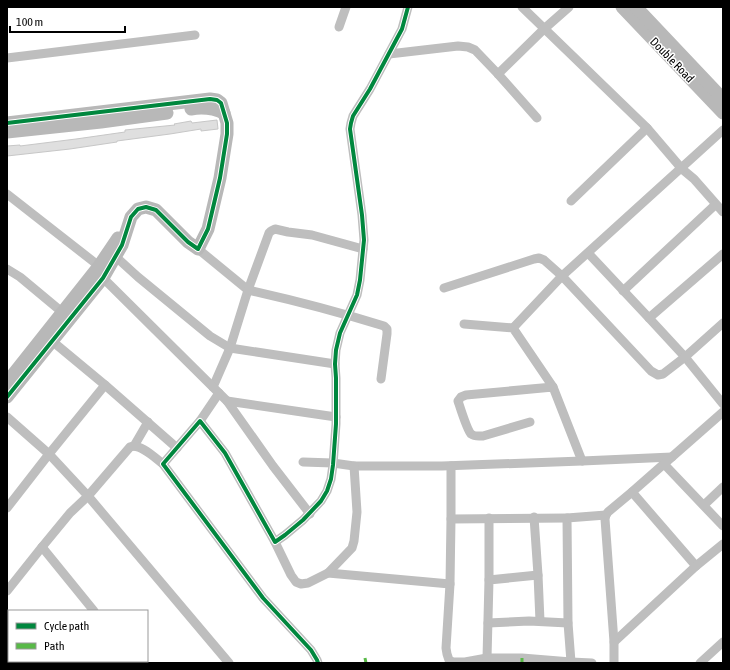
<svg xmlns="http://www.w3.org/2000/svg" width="730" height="670" viewBox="0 0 730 670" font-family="'Asap Condensed',sans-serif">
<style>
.building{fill:#dfdfdf;stroke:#c7c7c7}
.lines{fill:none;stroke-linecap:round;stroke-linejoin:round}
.street{stroke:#bebebe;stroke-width:9}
.secondary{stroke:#b8b8b8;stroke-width:13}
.quiet{stroke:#58b947;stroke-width:3;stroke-dasharray:6 3;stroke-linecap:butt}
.cycleway-casing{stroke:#fff;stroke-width:6}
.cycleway{stroke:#00873e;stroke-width:4}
.labels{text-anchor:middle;stroke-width:3;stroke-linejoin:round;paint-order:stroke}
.street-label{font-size:12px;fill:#000;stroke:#fff}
</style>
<rect width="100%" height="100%" fill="#fff"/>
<!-- building -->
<polygon class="building" points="217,120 218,129 201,131 201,129 170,134 117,141 117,142 70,149 7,156 7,146 20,145 20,146 76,139 125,132 125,130 175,125 174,124 191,121 192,123"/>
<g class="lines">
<!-- street -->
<g class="street">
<polyline points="522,7 647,128 682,169 694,179 723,212"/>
<polyline points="339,27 346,7"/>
<polyline points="389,54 458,46 468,47 475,50 498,74 537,118"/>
<polyline points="7,58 195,35"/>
<polyline points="498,74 544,29 569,7"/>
<polyline points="7,194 99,266"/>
<polyline points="571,201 647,128"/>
<polyline points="198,249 248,290 230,348 213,387"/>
<path d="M 363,249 L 312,235 L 288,232 L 275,229 L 271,231 L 269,233 L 248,290 C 293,300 339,312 384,326 L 387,329 L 387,334 L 381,379"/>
<polyline points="588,253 649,318 685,357 723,404"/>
<polyline points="116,257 138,277 210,336 230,348 335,364"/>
<polyline points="7,269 20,277 62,312"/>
<polyline points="103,278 227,401 273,466 310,514"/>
<polyline points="444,288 534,259 539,258 544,260 562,276 651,371 658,375 663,374 685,357 723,323"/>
<polyline points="623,291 715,205"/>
<polyline points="649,318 723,254"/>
<polyline points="464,324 513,328 553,387"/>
<polyline points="513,328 562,276 723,130"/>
<polyline points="52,341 105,385 177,448"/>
<polyline points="227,401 336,417"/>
<polyline points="7,417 49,454 7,508"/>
<polyline points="200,421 219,393"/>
<path d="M 530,422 L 483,436 C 479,436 475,437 471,434 C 467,430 460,407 458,401 L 461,397 L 466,395 L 553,387 L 582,461"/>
<polyline points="134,446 148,422"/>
<polyline points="303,462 333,463 354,466 442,466 582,461 672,457"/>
<path d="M 163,464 C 155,458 140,443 130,447 L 88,496 L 229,663"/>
<polyline points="664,464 723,526"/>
<polyline points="451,466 451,519 450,584 446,648 447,654 449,660 453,662 465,662 487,658 522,658 571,662 568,623 567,518 606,515"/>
<polyline points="632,492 696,566"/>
<polyline points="704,505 723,487"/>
<polyline points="489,518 489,580"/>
<polyline points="451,519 567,518"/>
<polyline points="275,542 291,575 296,582 301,584 308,583 328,573 352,548 354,541 357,512 354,466"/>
<polyline points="42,547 70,513 88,496 49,454 105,385"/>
<polyline points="328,573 450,584"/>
<polyline points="538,575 540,621"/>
<polyline points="7,591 42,547 94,611"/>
<polyline points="488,623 529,621 568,623"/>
<polyline points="614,642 696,566 723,544"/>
<polyline points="487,658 489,580 538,575 534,517"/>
<polyline points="136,661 137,663"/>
<polyline points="571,662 592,663"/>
<polyline points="112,663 118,661"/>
<polyline points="318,663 317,660 311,650 263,598 163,464 200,421 225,453 275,542 285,535 303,520 321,501 327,491 331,479 333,465 336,424 336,378 335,364 336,350 340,333 357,295 360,280 364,240 362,215 350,129 351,123 353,116 370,89 402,29 408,7"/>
<polyline points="614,663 614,642 605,519 606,515 608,512 632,492 723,412"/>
<polyline points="700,663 723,642"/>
</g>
<!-- secondary -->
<g class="secondary">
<polyline points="622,7 723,113"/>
<polyline points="636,7 723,99"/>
<path d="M 191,109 C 203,107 213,108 224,113"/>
<polyline points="7,123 210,99 217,100 221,103 227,123 227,134 220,178 208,229 198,249 188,242 156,210 146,207 138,209 131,217 122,245 103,278 7,397"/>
<polyline points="7,132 101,122 167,113"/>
<polyline points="7,382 99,266 118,238"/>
</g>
<!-- quiet -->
<g class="quiet">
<polyline points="365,658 366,663"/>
<polyline points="522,658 522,663"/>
</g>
<defs>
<g id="cycleway">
<polyline points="7,123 210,99 217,100 221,103 227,123 227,134 220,178 208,229 198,249 188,242 156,210 146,207 138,209 131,217 122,245 103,278 7,397"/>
<polyline points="318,663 317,660 311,650 263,598 163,464 200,421 225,453 275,542 285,535 303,520 321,501 327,491 331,479 333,465 336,424 336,378 335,364 336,350 340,333 357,295 360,280 364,240 362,215 350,129 351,123 353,116 370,89 402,29 408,7"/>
</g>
</defs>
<!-- cycleway casing -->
<use href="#cycleway" class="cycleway-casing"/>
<!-- cycleway -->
<use href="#cycleway" class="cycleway"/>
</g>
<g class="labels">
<!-- street labels -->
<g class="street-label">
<text transform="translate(672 60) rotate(46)" y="4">Double Road</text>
</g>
</g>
<!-- border -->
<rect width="730" height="670" fill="none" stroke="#000000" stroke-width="16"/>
<!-- legend -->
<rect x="8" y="610" width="140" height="52" fill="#ffffff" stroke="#999999"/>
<rect x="16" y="623" width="20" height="6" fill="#00873e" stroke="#999999"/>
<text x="44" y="630" font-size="12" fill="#000000">Cycle path</text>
<rect x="16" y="643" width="20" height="6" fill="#58b947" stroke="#999999"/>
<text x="44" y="650" font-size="12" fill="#000000">Path</text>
<!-- scale -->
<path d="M10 26v6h115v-6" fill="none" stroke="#000000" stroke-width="2"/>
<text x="16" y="26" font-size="12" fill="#000000" stroke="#ffffff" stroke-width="3" paint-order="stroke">100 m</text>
</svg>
